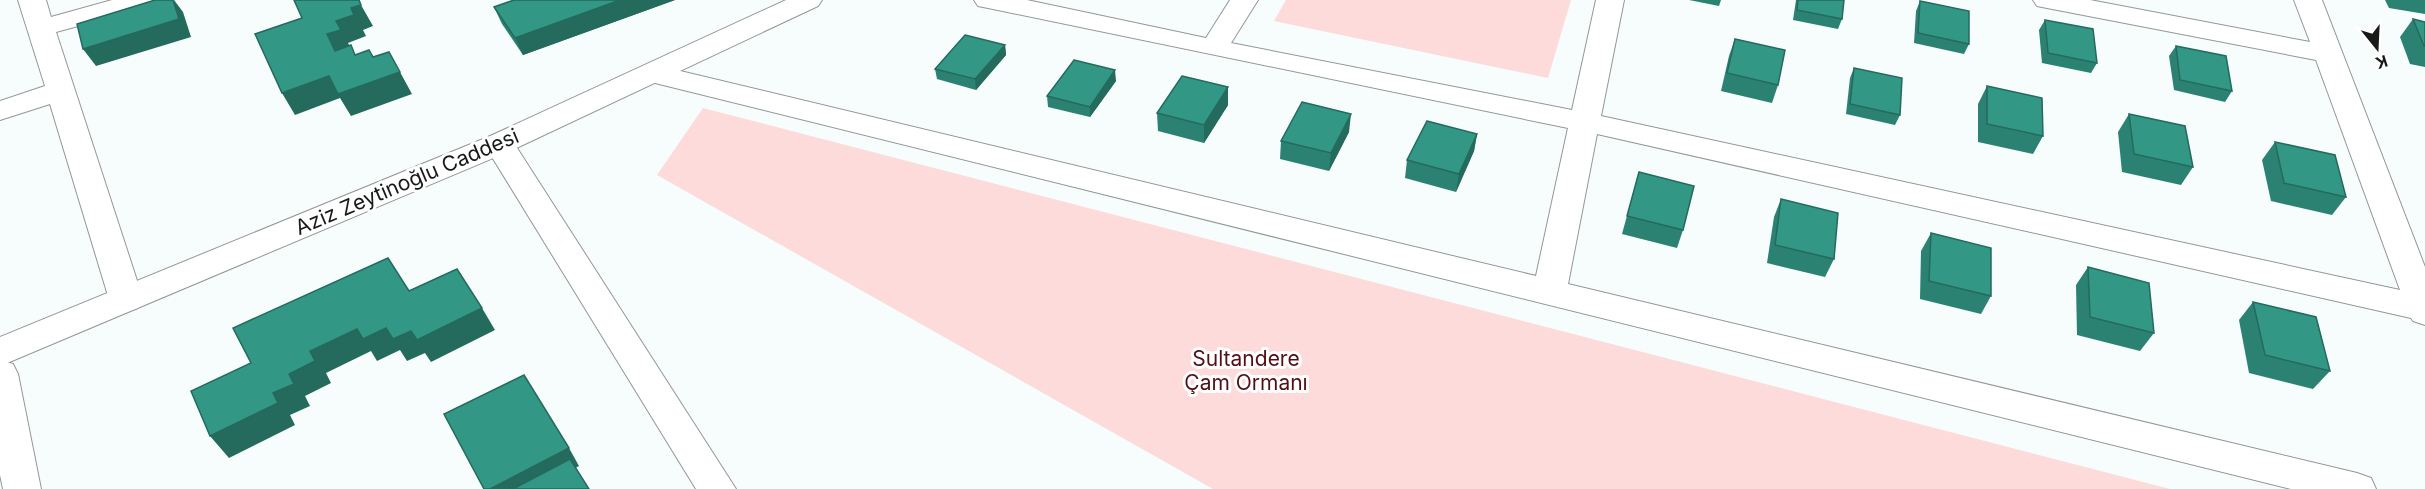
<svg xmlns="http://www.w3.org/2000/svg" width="2425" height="489" viewBox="0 0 2425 489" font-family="Inter,sans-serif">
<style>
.green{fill:#fcdbda}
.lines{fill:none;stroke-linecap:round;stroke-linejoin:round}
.street-casing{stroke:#929896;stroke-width:2}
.secondary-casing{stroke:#929896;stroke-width:2}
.street{fill:#fff;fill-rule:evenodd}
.secondary{fill:#fff;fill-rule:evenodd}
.wall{fill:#2c8272}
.shaded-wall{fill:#246a5d}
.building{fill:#339785;stroke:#246a5d;stroke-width:1.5}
.labels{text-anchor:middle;stroke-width:6;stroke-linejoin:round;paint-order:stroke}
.street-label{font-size:21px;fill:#181a19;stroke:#fff}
.park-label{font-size:21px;fill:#540f16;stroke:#fff}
</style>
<rect width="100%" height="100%" fill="#f7fdfc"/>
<!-- green -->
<g class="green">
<polygon points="1286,0 1571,0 1548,78 1274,21"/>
<polygon points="703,108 2170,489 1213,489 657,175"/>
</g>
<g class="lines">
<defs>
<g id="street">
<polygon points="18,0 46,0 51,17 112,0 156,0 152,6 56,32 143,299 138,308 126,312 114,308 109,299 50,104 0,120 0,101 45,86"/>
<polygon points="974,0 1027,0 1206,38 1230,0 1258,0 1231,43 1572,110 1596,0 1624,0 1601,116 2400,290 2316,60 2047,8 2037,6 2033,0 2090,0 2310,42 2294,0 2322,0 2425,267 2425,325 2413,321 2411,318 1597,134 1568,284 2357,473 2371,478 2376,489 2291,489 651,82 641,79 637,73 641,67 651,64 1536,276 1568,128 988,8 978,6"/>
<polygon points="499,134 510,137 736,489 696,489 484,144 488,137"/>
<polygon points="0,360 13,364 18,374 41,489 3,489 0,475"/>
</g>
<polygon id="secondary" points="786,0 822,0 818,6 510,151 0,366 0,337 488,137"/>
</defs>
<!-- street casing -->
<use href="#street" class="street-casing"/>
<!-- secondary casing -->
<use href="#secondary" class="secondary-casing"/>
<!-- street -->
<use href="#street" class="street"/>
<!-- secondary -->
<use href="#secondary" class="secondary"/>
</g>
<!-- wall -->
<g class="wall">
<polygon points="514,0 675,0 523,55 502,24 494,7"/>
<polygon points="1689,0 1721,0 1719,6"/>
<polygon points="1796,0 1844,0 1842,19 1838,29 1793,20"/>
<polygon points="2385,0 2425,0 2425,14 2389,8"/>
<polygon points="1920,1 1969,44 1964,54 1914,43 1916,11"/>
<polygon points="2413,19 2425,22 2425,67 2410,64 2400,37"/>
<polygon points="2045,20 2097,63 2091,73 2042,63 2039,30"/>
<polygon points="1735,39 1778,85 1772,103 1721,91 1729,56"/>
<polygon points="1005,45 1006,55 976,90 937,79 935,69"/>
<polygon points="2176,46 2232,91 2225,102 2174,90 2169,56"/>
<polygon points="1854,68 1900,115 1895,125 1846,114 1850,78"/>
<polygon points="1116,81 1090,117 1048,107 1047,96"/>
<polygon points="1987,86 2043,136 2033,154 1978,142 1978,104"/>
<polygon points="1228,105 1204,143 1158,131 1157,113"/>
<polygon points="2129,114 2193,167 2181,185 2122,172 2118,132"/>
<polygon points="1349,132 1329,171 1280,159 1281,141"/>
<polygon points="1477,134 1474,151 1456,192 1405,178 1407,160"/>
<polygon points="2275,142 2346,197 2332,215 2271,201 2262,160"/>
<polygon points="1639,172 1683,230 1677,248 1622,234"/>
<polygon points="1781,199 1834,259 1825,277 1767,263 1774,217"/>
<polygon points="1931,233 1991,296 1981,314 1920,299 1921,251"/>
<polygon points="2088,267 2154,333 2140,351 2077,335 2076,285"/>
<polygon points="2253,302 2330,371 2313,389 2249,373 2239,320"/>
</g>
<!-- shaded-wall -->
<g class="shaded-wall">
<polygon points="173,0 174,0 183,12 191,37 96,66 83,49"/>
<polygon points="620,0 675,0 523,55 515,38"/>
<polygon points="361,5 373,26 363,30 366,36 348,43 353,52 335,51 327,34 336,21 351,8"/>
<polygon points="1005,45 1006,55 976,90 975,79"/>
<polygon points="1115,70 1116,81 1090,117 1090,107"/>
<polygon points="400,72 412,94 351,116 340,98 295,115 282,93 329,76"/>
<polygon points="1228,87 1228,105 1204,143 1204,125"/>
<polygon points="1351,114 1349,132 1329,171 1331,153"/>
<polygon points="1477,134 1474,151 1456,192 1459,174"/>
<polygon points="482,308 495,330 431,362 425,353 407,361 400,350 377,361 371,351 326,373 331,383 305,396 310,406 290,415 295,425 229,458 210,436 273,393 310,351 357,329 386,328 411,331"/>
<polygon points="569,448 579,466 535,489 490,489"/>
</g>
<!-- building -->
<g class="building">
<polygon points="155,0 173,0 179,19 83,49 77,24"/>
<polygon points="294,0 359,0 361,5 351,8 354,15 336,21 341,30 327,34 335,51 351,45 355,55 369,50 373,57 389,52 400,72 338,94 329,76 282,93 255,34 302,18"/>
<polygon points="514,0 620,0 515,38 494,7"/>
<polygon points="1798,0 1844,0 1842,19 1797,10"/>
<polygon points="1920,1 1969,11 1969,44 1918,33"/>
<polygon points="2413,19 2425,22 2425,46 2424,46"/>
<polygon points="2045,20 2093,29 2097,63 2048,53"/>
<polygon points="965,35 1005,45 975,79 935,69"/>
<polygon points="1735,39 1785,50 1778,85 1727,73"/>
<polygon points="2176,46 2226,56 2232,91 2180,80"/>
<polygon points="1074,60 1115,70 1090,107 1047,96"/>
<polygon points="1854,68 1902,78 1900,115 1850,104"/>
<polygon points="1182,76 1228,87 1204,125 1157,113"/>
<polygon points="1987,86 2042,98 2043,136 1987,124"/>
<polygon points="1302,102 1351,114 1331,153 1281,141"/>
<polygon points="2129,114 2185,126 2193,167 2134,154"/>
<polygon points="1427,121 1477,134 1459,174 1407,160"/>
<polygon points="2275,142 2335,155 2346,197 2284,183"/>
<polygon points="1639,172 1694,186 1683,230 1627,216"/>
<polygon points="1781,199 1838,213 1834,259 1775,245"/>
<polygon points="1931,233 1991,248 1991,296 1929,281"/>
<polygon points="388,258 409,291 457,269 482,308 417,340 411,331 393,339 386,328 363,339 357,329 310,351 315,361 289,374 294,384 273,393 278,403 210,436 191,391 251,363 233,328"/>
<polygon points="2088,267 2149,283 2154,333 2090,317"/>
<polygon points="2253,302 2316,317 2330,371 2265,355"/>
<polygon points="524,375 569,448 490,489 484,489 444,414"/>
<polygon points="570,459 589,489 513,489"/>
</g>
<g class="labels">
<!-- street labels -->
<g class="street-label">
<text transform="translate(407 182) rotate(-23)" y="7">Aziz Zeytinoğlu Caddesi</text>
</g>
<!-- park labels -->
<g class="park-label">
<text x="1246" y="366">Sultandere<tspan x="1246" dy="24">Çam Ormanı</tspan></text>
</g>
</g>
<!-- north arrow -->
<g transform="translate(2377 48) rotate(162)" stroke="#ffffff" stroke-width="4.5" paint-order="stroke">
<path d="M0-4.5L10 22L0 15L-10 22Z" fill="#181a19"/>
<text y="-9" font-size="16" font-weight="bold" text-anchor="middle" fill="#181a19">K</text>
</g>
</svg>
